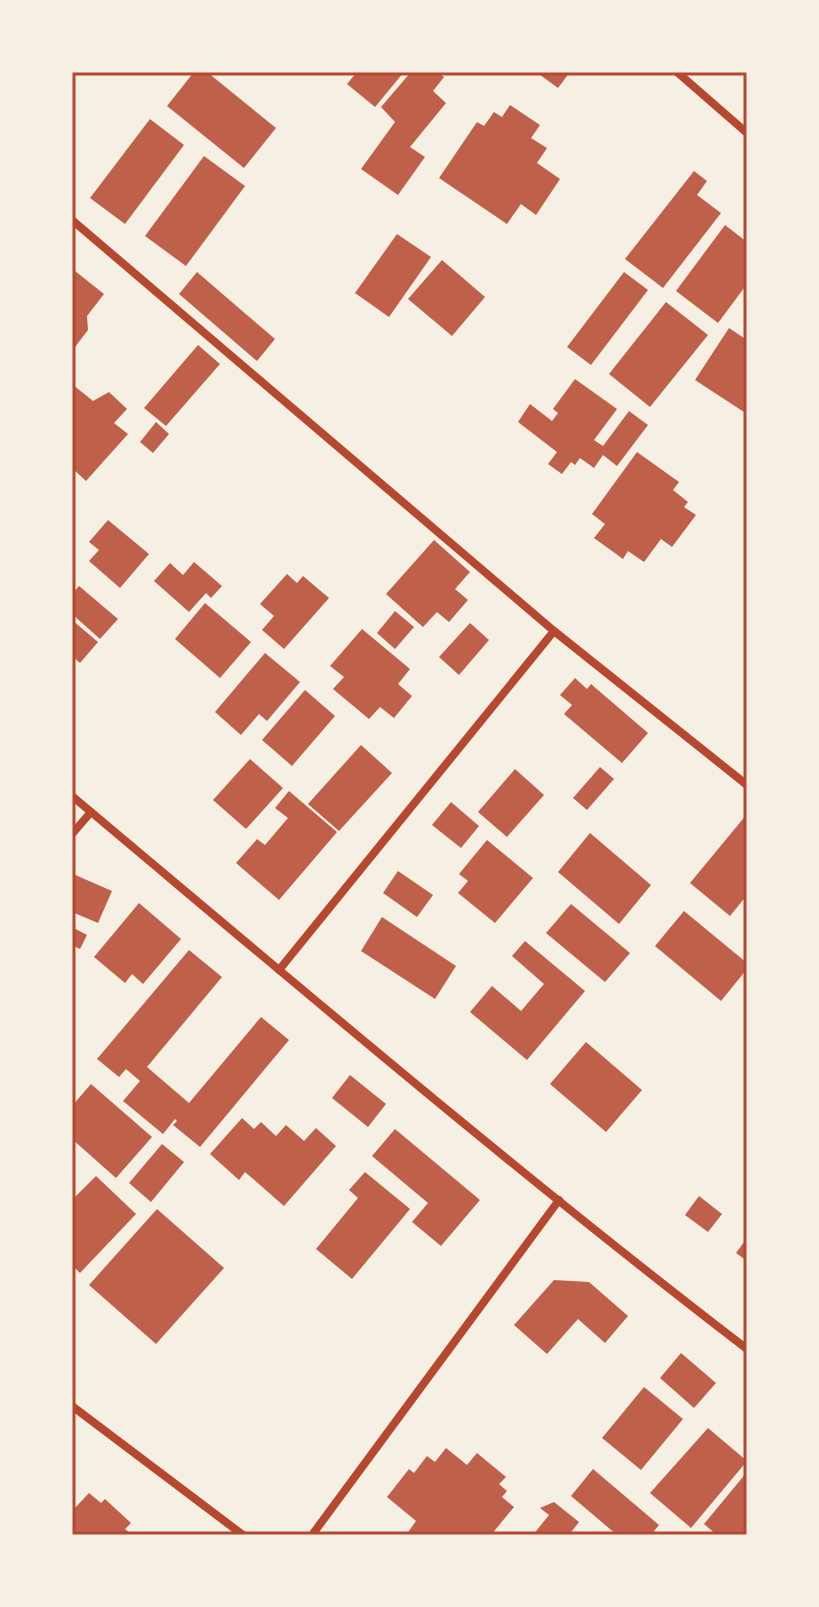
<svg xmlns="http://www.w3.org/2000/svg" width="819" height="1607" viewBox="0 0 819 1607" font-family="'Noto Sans',sans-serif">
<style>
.building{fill:#bf614a}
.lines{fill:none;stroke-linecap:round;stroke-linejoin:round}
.minor{stroke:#b5482f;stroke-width:8}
.neatline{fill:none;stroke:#b5482f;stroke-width:3}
</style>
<rect width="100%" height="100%" fill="#f6efe4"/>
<!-- building -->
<g class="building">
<polygon points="194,72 207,72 276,128 244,168 167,106"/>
<polygon points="357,72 404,72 375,107 347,84"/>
<polygon points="411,72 437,72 444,77 433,91 446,103 410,147 425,157 398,195 361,169 395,122 381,107"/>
<polygon points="536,72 570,72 558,88"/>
<polygon points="510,105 540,125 531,138 547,148 537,163 560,179 536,215 521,204 507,224 439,178 477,122 484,126 494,112 502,117"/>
<polygon points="150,119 184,145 125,224 90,198"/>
<polygon points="204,156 245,186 186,266 145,236"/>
<polygon points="694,171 707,181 697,195 721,213 663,288 625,259"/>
<polygon points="725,225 747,242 747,284 718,323 676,291"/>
<polygon points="397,234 431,257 389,317 355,293"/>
<polygon points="442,260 485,297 452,336 408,299"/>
<polygon points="75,271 104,294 87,316 88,330 72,351 72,275"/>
<polygon points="197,272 275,339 257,361 179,294"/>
<polygon points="624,272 648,290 591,365 567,347"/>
<polygon points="666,302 708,335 650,407 609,374"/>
<polygon points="729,328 744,338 747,334 747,414 695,380"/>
<polygon points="198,345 220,364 166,426 144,408"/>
<polygon points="575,379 617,409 594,440 603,446 629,411 648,425 617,466 603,455 594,468 580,458 575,465 571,462 562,474 548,464 557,452 518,422 530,404 552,421 558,413 553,409"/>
<polygon points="72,384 93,401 109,392 127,409 114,423 128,434 86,481 72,468"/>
<polygon points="156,422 169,434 153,453 140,442"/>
<polygon points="637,452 679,482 673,490 688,502 684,507 696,515 672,547 661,539 644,562 628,551 623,559 594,538 605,524 592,514"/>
<polygon points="108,520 149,554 120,588 89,561 99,550 89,542"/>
<polygon points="434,540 470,572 455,589 468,600 449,622 437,612 423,627 386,594"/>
<polygon points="194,562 222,586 211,598 206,593 189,612 154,581 170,563 183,575"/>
<polygon points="287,574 297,583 303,576 329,598 284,649 262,630 274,616 260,604"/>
<polygon points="79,586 118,619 100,639 72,614 72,594"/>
<polygon points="205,603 251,642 220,678 175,639"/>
<polygon points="395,611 414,627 395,649 377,633"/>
<polygon points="72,620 98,642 80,663 72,656"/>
<polygon points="470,623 489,640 459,675 439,657"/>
<polygon points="362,629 410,669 398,684 412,696 394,718 380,707 369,719 333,689 344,677 330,666"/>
<polygon points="265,653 300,682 267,721 259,714 241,735 215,712"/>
<polygon points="575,678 587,689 591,684 648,733 622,763 564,714 572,705 560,695"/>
<polygon points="305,690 335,716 292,766 262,740"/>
<polygon points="361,745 392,773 339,831 308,804"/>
<polygon points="250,759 283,788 246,829 213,800"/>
<polygon points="600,767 614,779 587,810 573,798"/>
<polygon points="515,769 544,795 507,837 478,812"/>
<polygon points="289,791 337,832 279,900 236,863 257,839 265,845 288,818 275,808"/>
<polygon points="451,802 479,826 461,848 432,825"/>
<polygon points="747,814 747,895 730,916 690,883"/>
<polygon points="590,833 651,885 619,924 558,872"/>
<polygon points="487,840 533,878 495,923 458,893 468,881 459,874"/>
<polygon points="398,871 433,895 417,917 383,893"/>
<polygon points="73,874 112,891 98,923 72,912"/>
<polygon points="139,903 181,939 143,984 132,974 125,983 94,957"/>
<polygon points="571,904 630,953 605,982 546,933"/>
<polygon points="684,911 747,963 747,969 721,1001 655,946"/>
<polygon points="382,917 456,966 435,999 361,951"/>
<polygon points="72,927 87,935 80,949 72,945"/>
<polygon points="525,941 585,991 527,1060 470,1012 492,986 521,1011 544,984 512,956"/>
<polygon points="189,950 222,977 147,1067 189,1103 261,1017 289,1040 200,1147 173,1125 177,1121 175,1119 163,1134 123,1101 140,1081 126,1069 119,1077 97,1059"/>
<polygon points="586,1042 642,1090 606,1132 550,1084"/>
<polygon points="350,1075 386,1104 368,1127 332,1098"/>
<polygon points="91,1084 152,1137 116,1178 72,1139 72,1106"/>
<polygon points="242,1118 254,1129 261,1122 276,1136 286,1125 304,1141 316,1128 336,1146 284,1206 245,1172 239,1180 210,1154"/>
<polygon points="395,1129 480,1200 441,1246 412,1222 428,1203 372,1156"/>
<polygon points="162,1144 184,1162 151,1202 129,1183"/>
<polygon points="365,1172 410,1209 352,1279 316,1249 358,1198 349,1190"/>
<polygon points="96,1176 136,1214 80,1273 72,1265 72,1200"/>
<polygon points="699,1196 722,1214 708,1232 685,1215"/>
<polygon points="157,1209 224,1268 156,1344 89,1285"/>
<polygon points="747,1238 747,1261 736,1253"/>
<polygon points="554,1280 589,1282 628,1316 605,1343 578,1319 547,1354 514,1325"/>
<polygon points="681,1353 716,1383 694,1408 660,1378"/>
<polygon points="644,1387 683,1419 641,1470 602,1438"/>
<polygon points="708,1428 747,1461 691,1528 650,1493"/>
<polygon points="446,1448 467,1465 477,1453 506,1477 499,1484 507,1491 502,1497 514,1507 491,1535 406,1535 416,1521 387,1497 409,1469 414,1473 427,1456 435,1462"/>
<polygon points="593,1469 659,1525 651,1535 617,1535 571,1496"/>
<polygon points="747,1472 747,1535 717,1535 704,1524"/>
<polygon points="89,1493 101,1503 105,1499 131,1523 125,1529 132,1535 72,1535 72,1511"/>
<polygon points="554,1502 579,1522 569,1535 533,1535 549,1515 540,1508"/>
</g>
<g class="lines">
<!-- minor -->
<g class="minor">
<polyline points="677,72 747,133"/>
<polyline points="72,220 554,631 747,785"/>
<path d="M 72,796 C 295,983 516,1172 747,1349"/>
<polyline points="72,834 91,812"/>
<polyline points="279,970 554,631"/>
<polyline points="72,1406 243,1535"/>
<polyline points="312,1535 559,1200"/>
</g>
</g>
<!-- border -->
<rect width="819" height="1607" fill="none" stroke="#f6efe4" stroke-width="148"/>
<rect x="74" y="74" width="671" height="1459" class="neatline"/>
</svg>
